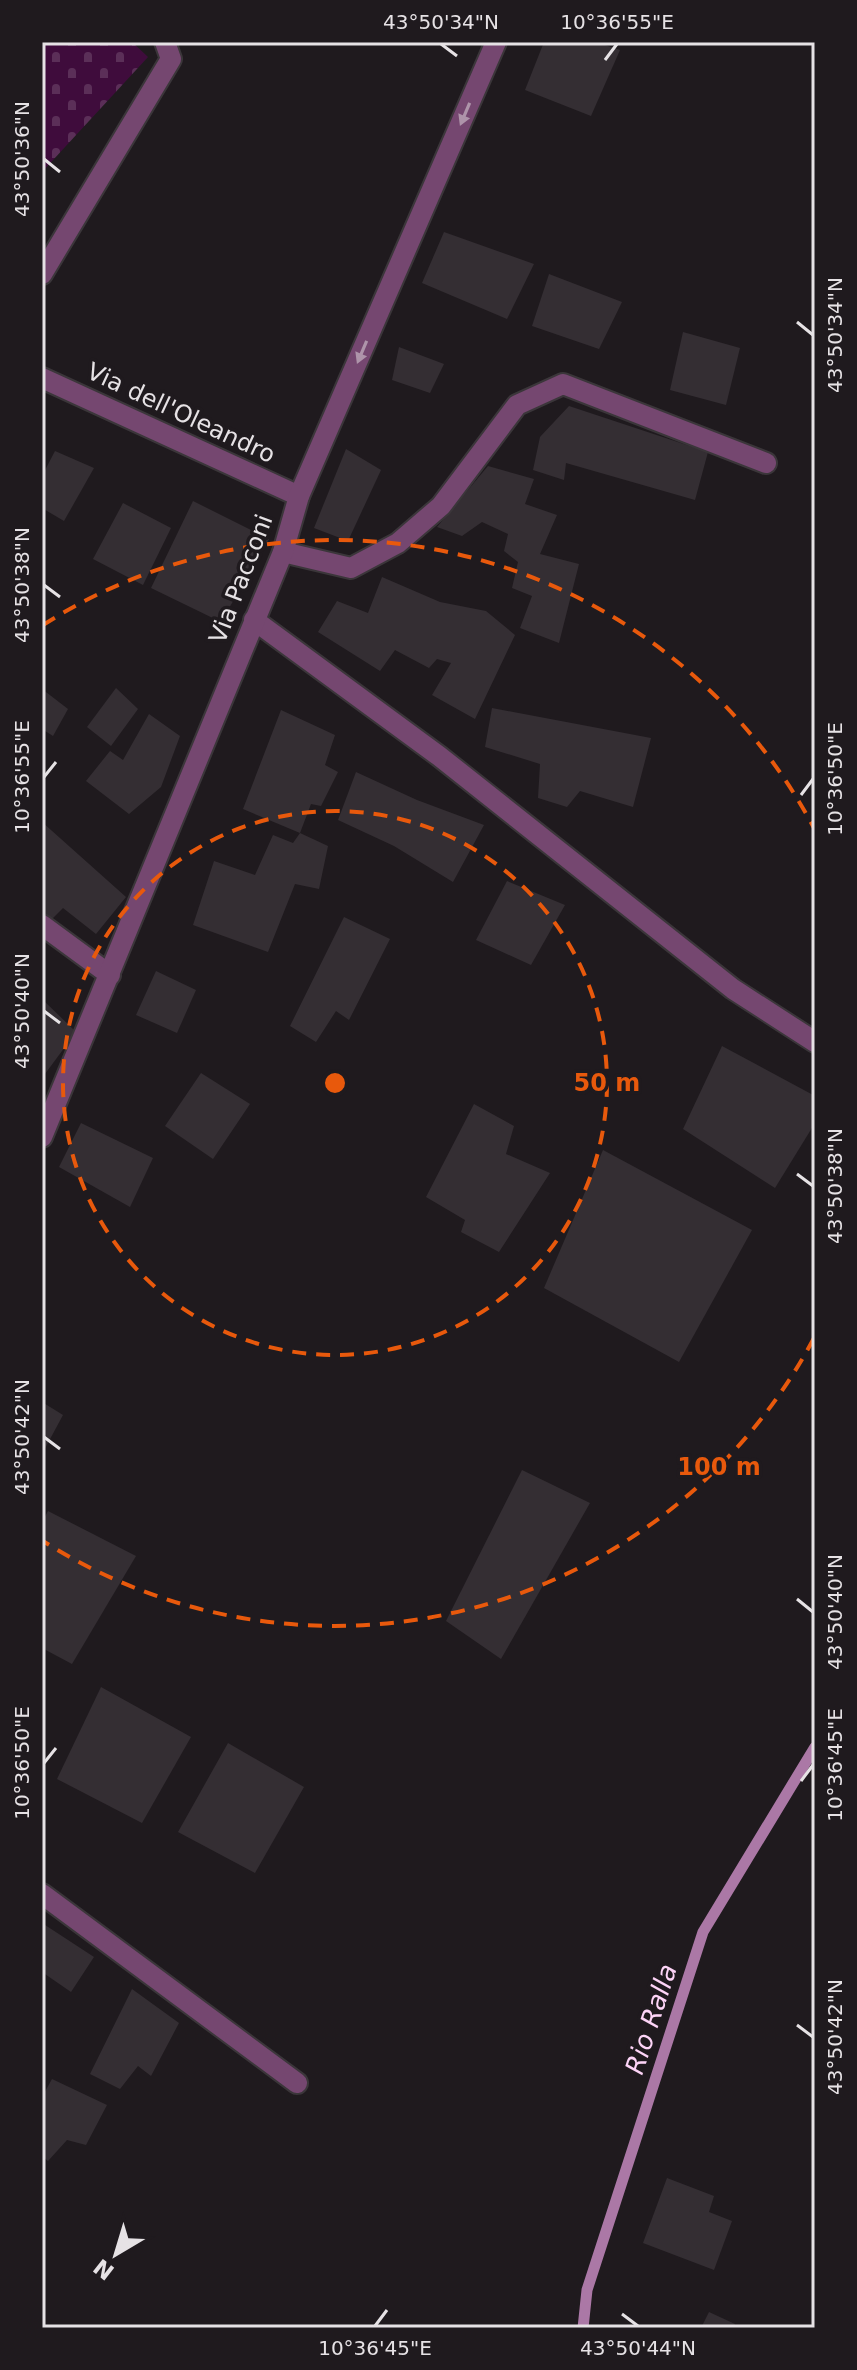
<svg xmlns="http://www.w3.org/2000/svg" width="857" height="2370" viewBox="0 0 857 2370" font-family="'DejaVu Sans',sans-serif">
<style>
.cemetery{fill:url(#cemetery-stones)}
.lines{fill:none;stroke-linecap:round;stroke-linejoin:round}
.stream{stroke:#ab78a6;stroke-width:11}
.building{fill:#342e33}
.minor-casing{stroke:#3b363a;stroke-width:24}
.minor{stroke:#754770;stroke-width:20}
.oneway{fill:#ae94aa}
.ticks{fill:none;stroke:#e6e2e5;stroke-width:3}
.ring{fill:none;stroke:#e8590c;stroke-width:4;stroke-dasharray:14 10}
.labels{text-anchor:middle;stroke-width:7;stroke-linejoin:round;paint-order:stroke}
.street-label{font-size:24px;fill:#e6e2e5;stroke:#1f1a1e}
.water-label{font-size:26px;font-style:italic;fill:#fdd4f7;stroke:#1f1a1e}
.centre{fill:#e8590c;stroke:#1f1a1e;stroke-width:4}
.ring-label{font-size:24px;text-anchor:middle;font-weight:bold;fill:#e8590c;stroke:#1f1a1e;stroke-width:7;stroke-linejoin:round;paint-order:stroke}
.neatline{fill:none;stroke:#e6e2e5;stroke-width:3}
.ticks-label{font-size:20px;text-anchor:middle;fill:#e6e2e5}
</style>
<defs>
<pattern id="cemetery-stones" width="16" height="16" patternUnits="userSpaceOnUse" patternTransform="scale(2)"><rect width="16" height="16" fill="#3f0c3c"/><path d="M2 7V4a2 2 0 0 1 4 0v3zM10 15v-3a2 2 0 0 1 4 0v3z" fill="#5b2f58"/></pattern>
</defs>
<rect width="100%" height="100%" fill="#1f1a1e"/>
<!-- cemetery -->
<polygon class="cemetery" points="42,42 132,42 148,57 42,172"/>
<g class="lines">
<!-- stream -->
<polyline class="stream" points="583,2328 587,2290 703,1932 815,1747"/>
</g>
<!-- building -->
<g class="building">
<polygon points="544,42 596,42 620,50 591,116 525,90"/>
<polygon points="444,232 534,264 507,319 422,283"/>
<polygon points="549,274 622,302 599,349 532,326"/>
<polygon points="683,332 740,348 726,405 670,390"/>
<polygon points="399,347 444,364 430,393 392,380"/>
<polygon points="569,406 708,452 695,500 566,463 564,480 533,470 540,437"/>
<polygon points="346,449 381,470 348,541 314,528"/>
<polygon points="55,451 94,468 64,521 42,508 42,476"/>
<polygon points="488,466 534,479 525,504 557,515 540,554 579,564 559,643 520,628 532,596 512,588 518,562 504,551 508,534 482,522 462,536 437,527"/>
<polygon points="193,501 269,539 221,622 151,588"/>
<polygon points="123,503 171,528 143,585 93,559"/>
<polygon points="382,577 440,602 486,611 515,635 475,719 432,695 451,663 437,659 429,668 395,650 380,671 318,632 337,601 368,613"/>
<polygon points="116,688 138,709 111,746 87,727"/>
<polygon points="42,689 68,709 53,736 42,729"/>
<polygon points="492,708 651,738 633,807 580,791 567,807 538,798 540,764 485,747"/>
<polygon points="281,710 335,735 325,765 338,772 321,806 311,804 300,833 243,809"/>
<polygon points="149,714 180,736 161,787 129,814 86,781 110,751 123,760"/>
<polygon points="356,772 417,800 484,825 453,882 394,846 338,820"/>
<polygon points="42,822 126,897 96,934 63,908 51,920 42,913"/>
<polygon points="300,833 328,846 319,889 295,884 268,952 193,925 214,861 255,875 273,835 293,843"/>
<polygon points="507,881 565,905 531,965 476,940"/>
<polygon points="344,917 390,939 349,1020 336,1011 316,1042 290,1026"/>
<polygon points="156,971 196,990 177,1033 136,1015"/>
<polygon points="42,999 76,1032 42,1078"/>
<polygon points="722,1046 815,1096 815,1123 775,1188 683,1129"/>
<polygon points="201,1073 250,1104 213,1159 165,1126"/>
<polygon points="474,1104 514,1126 506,1154 550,1173 499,1252 461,1232 465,1220 426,1197"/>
<polygon points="81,1123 153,1158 130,1207 59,1167"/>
<polygon points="603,1150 752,1230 679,1362 544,1288"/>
<polygon points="42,1402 63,1415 42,1454"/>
<polygon points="522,1470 590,1503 501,1659 446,1621"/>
<polygon points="48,1511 136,1556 72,1664 42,1648 42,1522"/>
<polygon points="101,1687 191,1737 142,1823 57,1779"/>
<polygon points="228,1743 304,1787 255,1873 178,1832"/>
<polygon points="42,1923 94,1957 71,1992 42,1972"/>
<polygon points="132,1989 179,2023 151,2076 138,2066 120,2089 90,2074"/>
<polygon points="52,2079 107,2105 86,2145 67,2140 48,2161 42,2156 42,2097"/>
<polygon points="667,2178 714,2196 709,2212 732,2221 714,2270 643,2243"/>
<polygon points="709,2312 735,2324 733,2328 701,2328"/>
</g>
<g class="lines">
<defs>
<g id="minor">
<polyline points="42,274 171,59 165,42"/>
<polyline points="42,378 299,496"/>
<polyline points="283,552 351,568 398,543 441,506 517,405 563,384 766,463"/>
<polyline points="254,620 439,756 733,989 815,1042"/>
<polyline points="42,925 110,975"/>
<polyline points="42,1137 283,552 299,496 496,42"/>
<polyline points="42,1894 297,2083"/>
</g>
</defs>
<!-- minor casing -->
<use href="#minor" class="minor-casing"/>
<!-- minor -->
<use href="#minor" class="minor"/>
</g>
<!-- one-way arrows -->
<defs><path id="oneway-solid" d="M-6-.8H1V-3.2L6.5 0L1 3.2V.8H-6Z" transform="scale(2)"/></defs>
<g class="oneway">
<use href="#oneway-solid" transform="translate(465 114) rotate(113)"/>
<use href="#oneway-solid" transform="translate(362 352) rotate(113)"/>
</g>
<!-- ticks -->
<path class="ticks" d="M 441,44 L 457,56M 605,60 L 617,44M 44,159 L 60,172M 797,322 L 813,335M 44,585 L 60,597M 44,777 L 56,762M 801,795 L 813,779M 44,1011 L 60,1023M 797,1174 L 813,1186M 44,1437 L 60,1449M 797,1599 L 813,1612M 44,1763 L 56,1748M 801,1781 L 813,1765M 797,2025 L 813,2037M 622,2314 L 638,2326M 375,2326 L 387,2310"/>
<!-- distance rings -->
<g class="ring">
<circle cx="335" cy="1083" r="272"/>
<path d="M814 1338A543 543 0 0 1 43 1541M43 625A543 543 0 0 1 814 828"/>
</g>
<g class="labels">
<!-- street labels -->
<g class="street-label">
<text transform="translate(181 413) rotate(25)" y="8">Via dell'Oleandro</text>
<text transform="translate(241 579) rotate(-69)" y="8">Via Pacconi</text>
</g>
<!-- water labels -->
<g class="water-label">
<text transform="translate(651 2019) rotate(-72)" y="9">Rio Ralla</text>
</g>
</g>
<circle cx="335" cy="1083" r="12" class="centre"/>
<g class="ring-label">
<text x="607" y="1091">50 m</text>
<text x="719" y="1475">100 m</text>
</g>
<!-- border -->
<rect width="857" height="2370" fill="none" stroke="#1f1a1e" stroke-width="88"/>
<!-- north arrow -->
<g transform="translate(116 2254) rotate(218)" stroke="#1f1a1e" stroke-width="6" paint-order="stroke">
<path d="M0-6L14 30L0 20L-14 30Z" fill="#e6e2e5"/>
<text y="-12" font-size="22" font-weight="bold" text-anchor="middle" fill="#e6e2e5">N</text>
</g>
<rect x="44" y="44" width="769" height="2282" class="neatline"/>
<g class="ticks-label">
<text x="441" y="29">43°50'34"N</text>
<text x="617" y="29">10°36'55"E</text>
<text transform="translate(22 159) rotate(-90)" y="7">43°50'36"N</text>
<text transform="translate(835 335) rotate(-90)" y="7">43°50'34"N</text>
<text transform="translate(22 585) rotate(-90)" y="7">43°50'38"N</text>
<text transform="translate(22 777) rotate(-90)" y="7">10°36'55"E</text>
<text transform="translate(835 779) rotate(-90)" y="7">10°36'50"E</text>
<text transform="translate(22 1011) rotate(-90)" y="7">43°50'40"N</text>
<text transform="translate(835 1186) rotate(-90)" y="7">43°50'38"N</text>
<text transform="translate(22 1437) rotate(-90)" y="7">43°50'42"N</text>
<text transform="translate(835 1612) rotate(-90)" y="7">43°50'40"N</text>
<text transform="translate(22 1763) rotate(-90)" y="7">10°36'50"E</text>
<text transform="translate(835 1765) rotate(-90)" y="7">10°36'45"E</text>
<text transform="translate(835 2037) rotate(-90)" y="7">43°50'42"N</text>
<text x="375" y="2355">10°36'45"E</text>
<text x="638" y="2355">43°50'44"N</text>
</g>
</svg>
